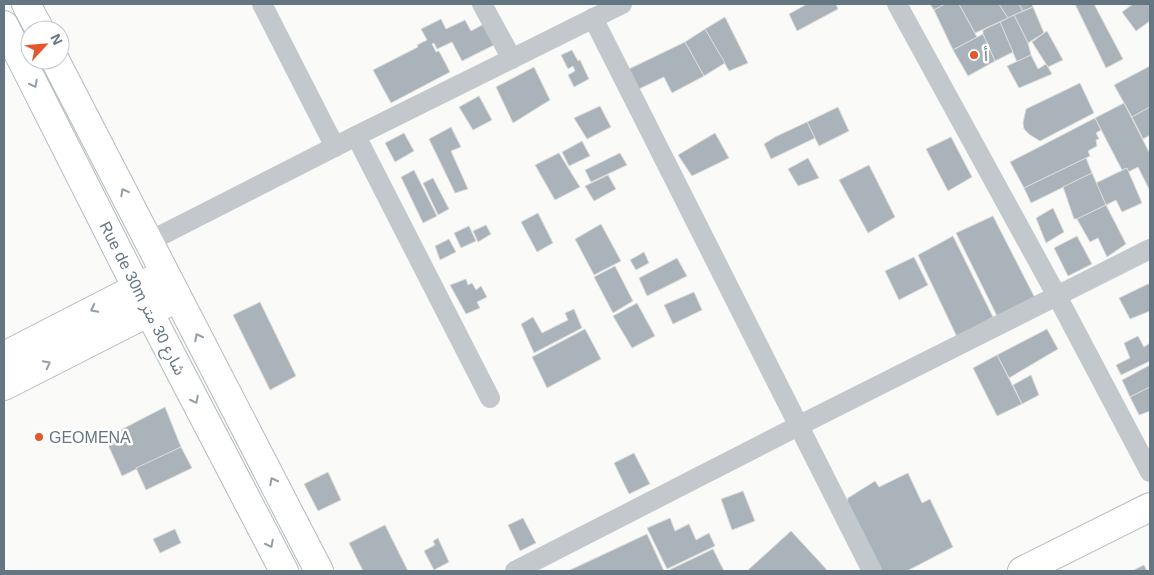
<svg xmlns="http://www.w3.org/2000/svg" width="1154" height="575" viewBox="0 0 1154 575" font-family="Arial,'Noto Sans Arabic',sans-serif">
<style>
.building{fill:#aab3b9;stroke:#dcdcda}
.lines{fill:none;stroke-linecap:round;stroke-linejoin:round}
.secondary-casing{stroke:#b3babf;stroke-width:30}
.street{stroke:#c3c8cc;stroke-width:20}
.secondary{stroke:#fff;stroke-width:28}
.oneway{stroke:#939fa8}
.poi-dot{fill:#e4572e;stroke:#fff;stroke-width:2}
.labels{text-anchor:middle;stroke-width:5;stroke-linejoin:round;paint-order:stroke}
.poi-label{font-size:16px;fill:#657683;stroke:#fff;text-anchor:start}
.street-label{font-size:16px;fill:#657683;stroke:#fff}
</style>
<rect width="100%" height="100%" fill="#fafaf8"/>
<!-- building -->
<g class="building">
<polygon points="807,4 836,4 838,9 797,31 789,14"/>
<polygon points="930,4 945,4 934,10"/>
<polygon points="945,4 959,4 977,37 953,50 934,10"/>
<polygon points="959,4 999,4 1008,18 975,33"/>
<polygon points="999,4 1019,4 1023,11 1008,18"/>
<polygon points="1019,4 1032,4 1033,7 1023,11"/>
<polygon points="1075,4 1094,4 1123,59 1106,68"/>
<polygon points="1133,4 1150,4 1150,21 1136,31 1122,12"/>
<polygon points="1033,7 1044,33 1028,43 1014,15"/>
<polygon points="1014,15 1028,43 1031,55 1017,62 1000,22"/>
<polygon points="725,17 748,63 729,71 705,29"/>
<polygon points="441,19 446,29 465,20 471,31 484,24 494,45 462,61 452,42 437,49 434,43 432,44 436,52 439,51 450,72 391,103 373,70 418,47 417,45 427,40 421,29"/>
<polygon points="1000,22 1013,52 995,61 983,34 983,30"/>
<polygon points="705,29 725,63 704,76 685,42"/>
<polygon points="1047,31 1063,60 1048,67 1032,42"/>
<polygon points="983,34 995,61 968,76 953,50"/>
<polygon points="685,42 704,76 672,93 664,77 639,89 629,69"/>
<polygon points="572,50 578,61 580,60 589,79 574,87 568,75 575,71 573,66 568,69 561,55"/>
<polygon points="1031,55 1038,69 1046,64 1052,74 1019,88 1007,66"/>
<polygon points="1150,66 1150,107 1132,117 1114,85"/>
<polygon points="534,67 550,100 513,123 496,87"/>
<polygon points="1080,83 1094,113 1040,141 1030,135 1024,129 1023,123 1026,109"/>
<polygon points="479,96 492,120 473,130 459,107"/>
<polygon points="1124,103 1150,154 1150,191 1138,167 1128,172 1127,168 1122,170 1095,118"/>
<polygon points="600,106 611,127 587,139 574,118"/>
<polygon points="838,107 849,131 819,146 807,122"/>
<polygon points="1150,107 1150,135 1143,139 1132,117"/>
<polygon points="1095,118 1101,130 1096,133 1099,139 1096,140 1097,146 1088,151 1090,156 1024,188 1010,162"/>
<polygon points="807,122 815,138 771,159 764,144 775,137"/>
<polygon points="451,127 461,147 451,151 468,189 455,193 429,139"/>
<polygon points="404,133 414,151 395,162 385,143"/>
<polygon points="715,133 729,158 692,176 678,155"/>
<polygon points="951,137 972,177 948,191 926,149"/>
<polygon points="582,141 590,156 569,166 562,152"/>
<polygon points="559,153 580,187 555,200 535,165"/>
<polygon points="620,153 627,165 591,182 585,170"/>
<polygon points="808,158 819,178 798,186 788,169"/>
<polygon points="1086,158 1092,173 1031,203 1024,188"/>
<polygon points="869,165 895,217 868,233 839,180"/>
<polygon points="1127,168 1142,203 1122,212 1116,200 1106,205 1096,183"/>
<polygon points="414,170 437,216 423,223 401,177"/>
<polygon points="1092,173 1106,205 1077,219 1074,219 1063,187"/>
<polygon points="608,175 616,189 594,201 585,186"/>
<polygon points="433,178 449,209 438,215 423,183"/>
<polygon points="1106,205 1126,244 1107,257 1098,238 1090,242 1077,219"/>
<polygon points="1053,208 1064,232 1046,243 1036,218"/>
<polygon points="538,213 553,243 537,252 521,222"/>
<polygon points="993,216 1036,300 998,318 956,233"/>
<polygon points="601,224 621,261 594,275 575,239"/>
<polygon points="486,225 491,234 478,242 473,231"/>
<polygon points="469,226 476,241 461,248 454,233"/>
<polygon points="953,236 993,317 957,337 918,255"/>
<polygon points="1077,236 1092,264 1068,276 1054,248"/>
<polygon points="449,239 456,252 440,260 435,246"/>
<polygon points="644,252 649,263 636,270 630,260"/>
<polygon points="914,257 928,285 899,300 885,271"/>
<polygon points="677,258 687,276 647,296 639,278"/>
<polygon points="615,266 633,301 613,313 594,277"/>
<polygon points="466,279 468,285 472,283 476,290 481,286 487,297 477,302 480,308 466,314 450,285"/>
<polygon points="1150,283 1150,311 1130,319 1119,298"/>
<polygon points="694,292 702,310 673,324 664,305"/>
<polygon points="260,302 296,376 270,390 233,315"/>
<polygon points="637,303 655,336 632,348 613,316"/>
<polygon points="574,309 582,328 534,353 521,324 533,317 542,333 568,320 565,313"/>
<polygon points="585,329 601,359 547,388 532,357"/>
<polygon points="1047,329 1058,349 1009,378 997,355"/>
<polygon points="1138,336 1144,347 1150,343 1150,361 1121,375 1116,365 1130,358 1124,343"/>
<polygon points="997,355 1022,404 997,416 973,368"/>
<polygon points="1150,365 1150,387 1130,397 1122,380"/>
<polygon points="1031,375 1039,395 1022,404 1013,385"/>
<polygon points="1150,387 1150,411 1139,415 1130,397"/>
<polygon points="165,407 181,447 122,476 105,438"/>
<polygon points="181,447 192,468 146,490 136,468"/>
<polygon points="634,453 650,484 629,494 614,463"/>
<polygon points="328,472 341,500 318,511 304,484"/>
<polygon points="908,473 922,503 930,499 953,547 907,571 882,571 846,508 848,498 875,481 879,487"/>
<polygon points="743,491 755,521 732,530 721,499"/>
<polygon points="523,518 536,543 520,551 508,525"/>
<polygon points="670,518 675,531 689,524 696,540 709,533 715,546 667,569 647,528"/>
<polygon points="385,525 408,571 363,571 349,543"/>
<polygon points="175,529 181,543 160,553 153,539"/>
<polygon points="791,531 828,571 748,571 748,570"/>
<polygon points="647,534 664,571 568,571"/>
<polygon points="438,538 449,562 434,570 424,551 435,545 433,541"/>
<polygon points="713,549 724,571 667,571"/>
<polygon points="1144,565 1147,571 1132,571"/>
</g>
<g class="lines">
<defs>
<g id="secondary">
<polyline points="26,4 40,30"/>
<polyline points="4,25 149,312 284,571"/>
<polyline points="55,60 319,571"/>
<polyline points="4,356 154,279"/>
<polyline points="4,386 165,304"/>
<polyline points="1022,571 1150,507"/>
</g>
</defs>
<!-- secondary casing -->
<use href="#secondary" class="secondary-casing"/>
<!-- street -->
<g class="street">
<polyline points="262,4 335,147"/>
<polyline points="482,4 512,59"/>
<polyline points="897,4 1057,296 1150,472"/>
<polyline points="593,18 872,571"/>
<polyline points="356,136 490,398"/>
<polyline points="150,241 356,136 622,4"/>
<polyline points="515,571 798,426 1150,249"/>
</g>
<!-- secondary -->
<use href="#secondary" class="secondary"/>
</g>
<!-- one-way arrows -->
<defs><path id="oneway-chevron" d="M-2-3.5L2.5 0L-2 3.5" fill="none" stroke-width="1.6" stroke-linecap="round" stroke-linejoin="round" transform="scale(1.25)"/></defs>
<g class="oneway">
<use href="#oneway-chevron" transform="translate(34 84) rotate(63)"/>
<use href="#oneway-chevron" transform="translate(124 192) rotate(-118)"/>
<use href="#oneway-chevron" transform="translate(94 309) rotate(153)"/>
<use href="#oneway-chevron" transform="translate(198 337) rotate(-117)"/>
<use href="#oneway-chevron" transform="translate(47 364) rotate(-27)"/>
<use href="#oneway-chevron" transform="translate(195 400) rotate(63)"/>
<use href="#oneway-chevron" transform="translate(273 481) rotate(-117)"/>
<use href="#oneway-chevron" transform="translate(270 544) rotate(63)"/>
</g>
<!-- markers -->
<g class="poi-dot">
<circle cx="974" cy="55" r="5"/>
<circle cx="39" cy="437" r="5"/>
</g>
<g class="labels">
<!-- poi labels -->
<g class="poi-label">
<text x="984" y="61">أ</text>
<text x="49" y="443">GEOMENA</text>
</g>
<!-- street labels -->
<g class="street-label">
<text transform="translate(143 298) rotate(63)" y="6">Rue de 30m شارع 30 متر</text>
</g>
</g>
<!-- border -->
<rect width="1154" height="575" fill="none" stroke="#657683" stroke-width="10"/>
<!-- north arrow -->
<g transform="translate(45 45) rotate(64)"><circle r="24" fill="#ffffff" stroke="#c1c8cd"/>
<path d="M0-4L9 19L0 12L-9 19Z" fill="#e4572e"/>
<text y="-8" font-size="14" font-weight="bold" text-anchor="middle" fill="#657683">N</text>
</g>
</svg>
